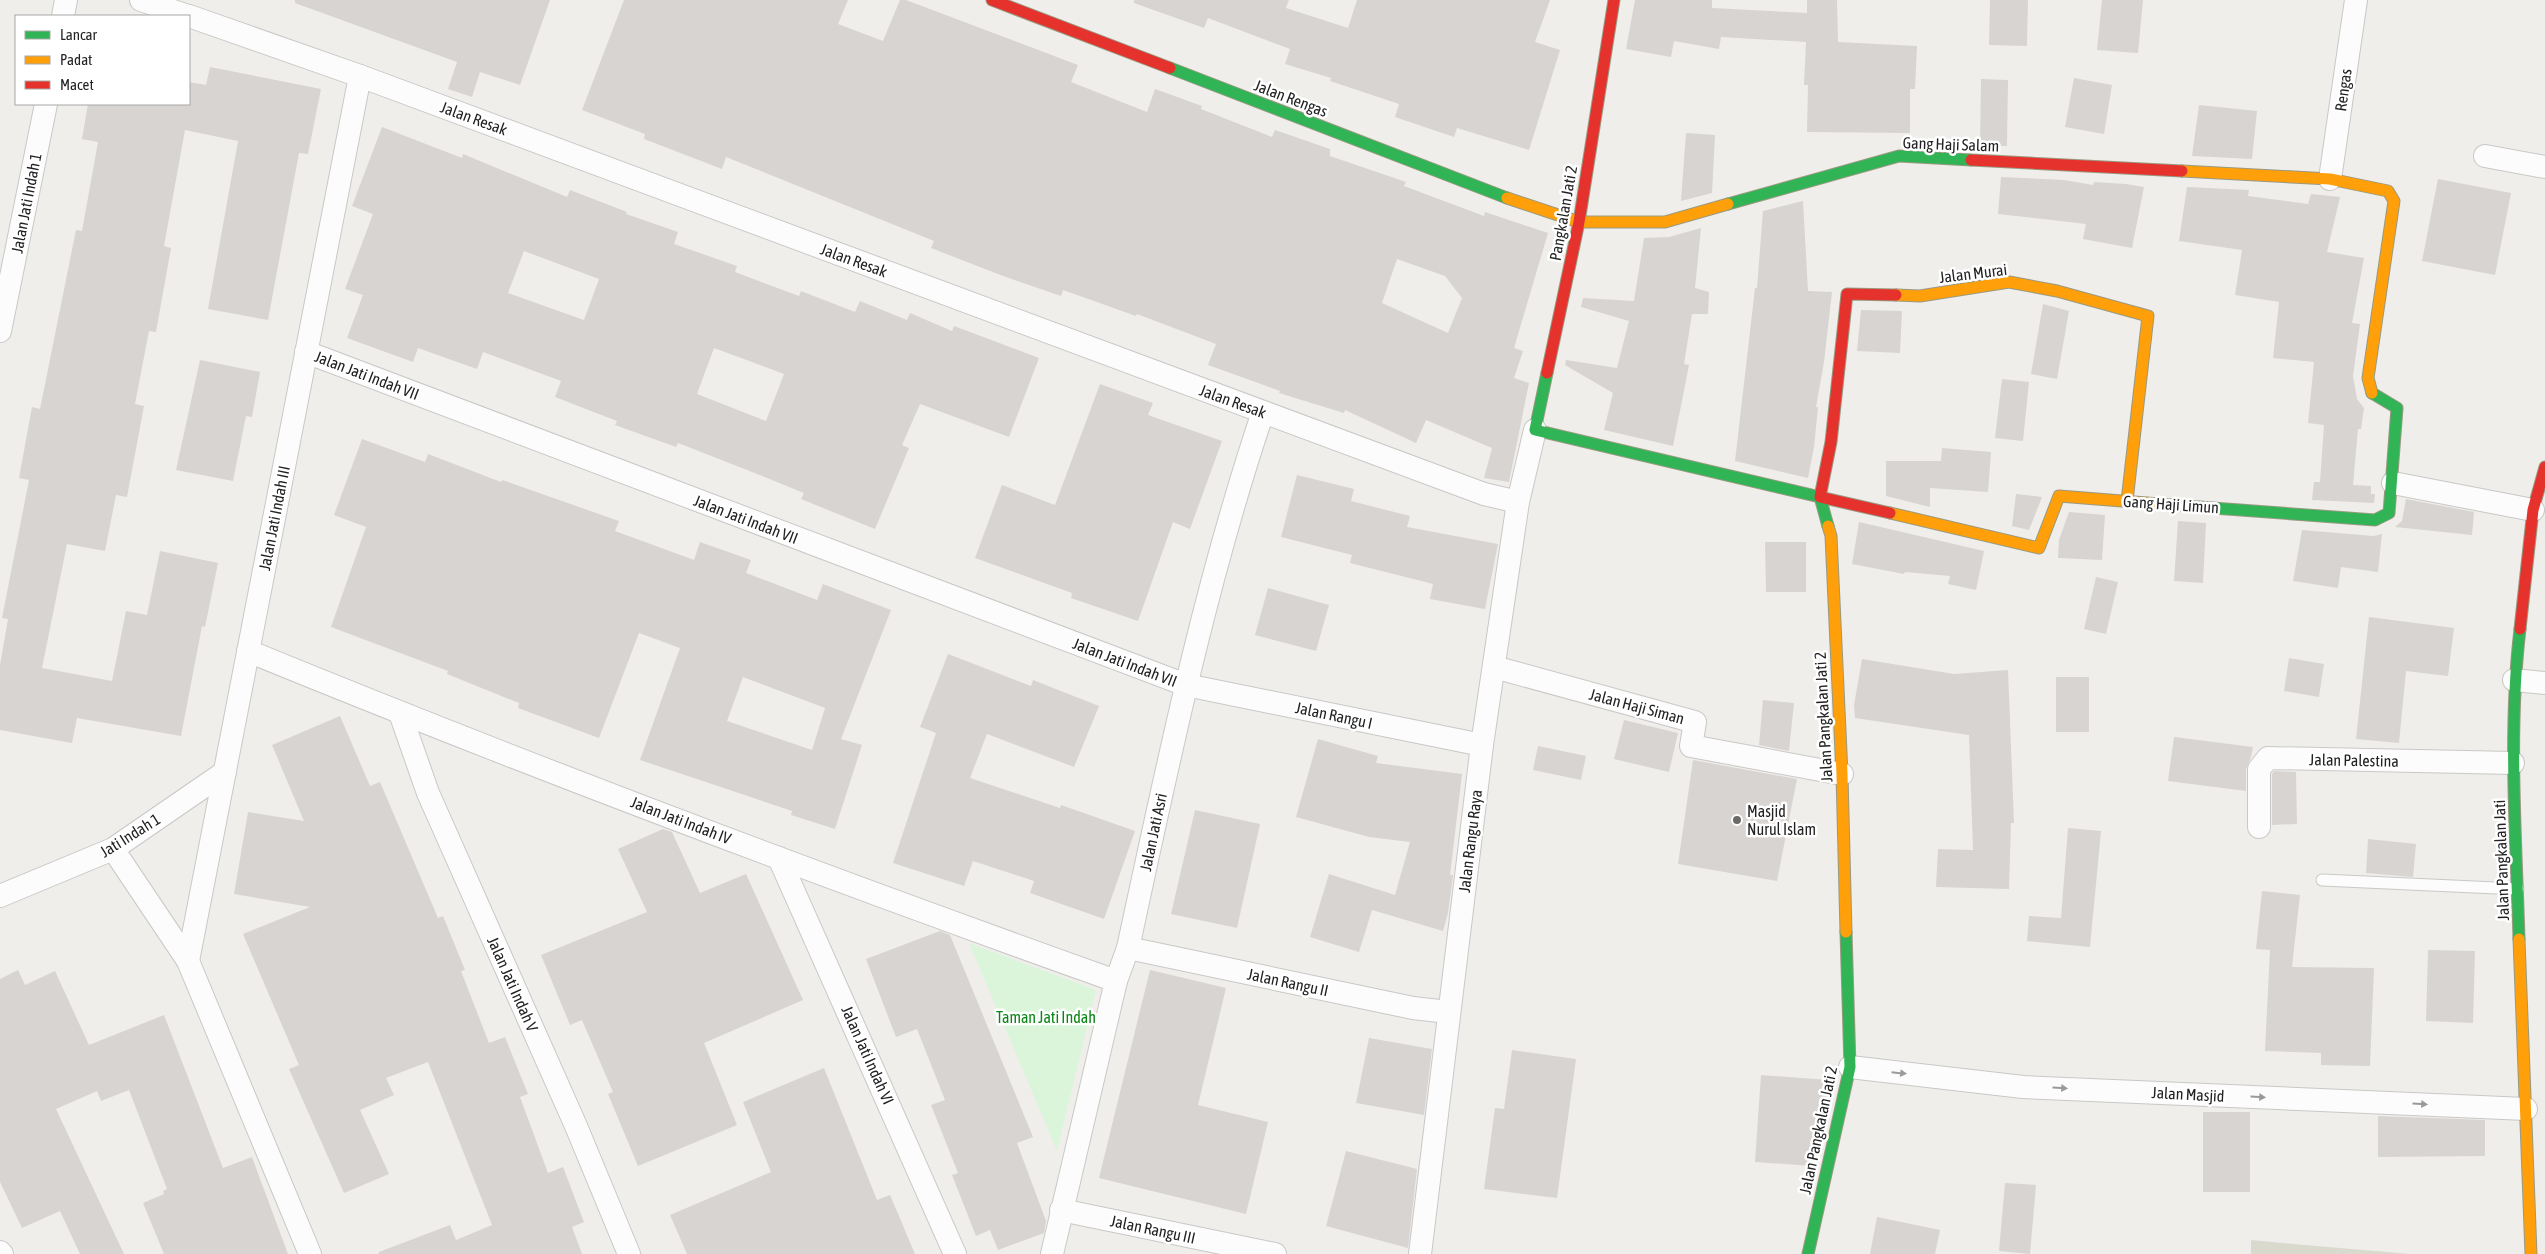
<svg xmlns="http://www.w3.org/2000/svg" width="2545" height="1254" viewBox="0 0 2545 1254" font-family="'Asap Condensed',sans-serif">
<style>
.construction{fill:#d9d9cd}
.park{fill:#daf5da}
.building{fill:#d7d4d2;fill-rule:evenodd}
.lines{fill:none;stroke-linecap:round;stroke-linejoin:round}
.lane-casing{stroke:#c9c8c7;stroke-width:13}
.street-casing{stroke:#c9c8c7;stroke-width:24}
.fast-casing{stroke:#999a82;stroke-width:13}
.slow-casing{stroke:#999a82;stroke-width:13}
.jam-casing{stroke:#999a82;stroke-width:13}
.lane{stroke:#fdfcfc;stroke-width:11}
.street{stroke:#fdfcfc;stroke-width:22}
.fast{stroke:#30b455;stroke-width:11}
.slow{stroke:#ff9f0a;stroke-width:11}
.jam{stroke:#e5322d;stroke-width:11}
.oneway{fill:#9a9a9a}
.poi-dot{fill:#6a6968;stroke:#fff;stroke-width:2}
.labels{text-anchor:middle;stroke-width:5;stroke-linejoin:round;paint-order:stroke}
.street-label{font-size:16px;fill:#222;stroke:#fff}
.poi-label{font-size:16px;fill:#222;stroke:#fff;text-anchor:start}
.park-label{font-size:16px;fill:#0c8416;stroke:#fff}
</style>
<rect width="100%" height="100%" fill="#f0eeeb"/>
<!-- construction -->
<polygon class="construction" points="2251,1240 2305,1245 2410,1254 2251,1254"/>
<!-- park -->
<polygon class="park" points="969,943 1096,990 1057,1151"/>
<!-- building -->
<g class="building">
<polygon points="295,0 550,0 520,85 480,72 472,97 448,89 457,62 295,3"/>
<path d="M 624,0 L 848,0 L 838,24 L 883,41 L 900,0 L 906,0 L 1078,65 L 1071,82 L 1147,112 L 1155,89 L 1202,106 L 1201,109 L 1272,137 L 1275,130 L 1330,149 L 1330,156 L 1406,182 L 1404,186 L 1484,216 L 1485,212 L 1548,233 L 1514,348 L 1523,351 L 1514,378 L 1529,383 L 1509,482 L 1484,478 L 1492,448 L 1426,420 L 1416,443 L 1345,410 L 1344,413 L 1279,393 L 1280,391 L 1208,365 L 1216,344 L 1137,314 L 1136,316 L 1063,290 L 1061,296 L 1003,276 L 931,248 L 934,241 L 726,157 L 722,169 L 644,139 L 645,134 L 582,110 ZM 1397,259 L 1445,276 L 1462,298 L 1448,333 L 1382,303 Z"/>
<polygon points="1134,0 1289,0 1286,8 1348,28 1357,0 1550,0 1535,42 1560,50 1529,150 1457,128 1454,137 1395,117 1399,104 1330,81 1331,78 1285,64 1290,49 1208,18 1204,28 1134,3"/>
<polygon points="1635,0 1712,0 1712,8 1807,13 1807,0 1837,0 1838,42 1917,46 1915,89 1910,89 1910,133 1807,132 1808,85 1804,85 1806,42 1721,37 1719,49 1674,41 1671,57 1626,49"/>
<polygon points="1990,0 2028,0 2027,46 1989,45"/>
<polygon points="2102,0 2143,0 2138,53 2097,50"/>
<polygon points="210,67 321,89 308,154 299,153 268,320 208,309 238,141 185,130 164,246 171,248 156,332 149,331 135,404 144,406 127,497 116,495 105,551 67,544 42,668 112,681 126,611 147,615 160,551 218,563 205,627 202,626 181,736 77,718 72,743 0,730 0,665 8,619 2,618 29,480 19,478 32,407 40,409 76,230 82,231 98,142 82,139 88,104 189,104 189,82 206,85"/>
<polygon points="2074,78 2112,85 2104,134 2065,127"/>
<polygon points="1981,79 2008,80 2007,146 1980,145"/>
<polygon points="2199,105 2257,111 2252,159 2192,156"/>
<path d="M 382,127 L 462,158 L 463,154 L 567,197 L 570,190 L 627,212 L 626,214 L 678,232 L 674,244 L 737,266 L 735,272 L 799,296 L 801,291 L 855,312 L 860,301 L 907,320 L 910,313 L 952,331 L 954,326 L 1039,358 L 1009,437 L 920,404 L 902,445 L 909,448 L 875,529 L 801,499 L 804,493 L 747,470 L 678,443 L 676,447 L 615,425 L 617,421 L 555,397 L 561,381 L 483,352 L 477,369 L 418,348 L 413,362 L 347,338 L 363,295 L 345,289 L 373,214 L 352,206 ZM 524,251 L 599,279 L 584,320 L 508,293 ZM 714,348 L 784,374 L 766,421 L 697,394 Z"/>
<polygon points="1686,133 1715,135 1712,193 1681,201"/>
<polygon points="2001,177 2064,180 2093,185 2094,182 2126,184 2144,187 2132,248 2083,239 2086,224 1998,214"/>
<polygon points="2438,179 2511,193 2495,275 2422,261"/>
<polygon points="2187,187 2249,190 2248,196 2308,204 2311,194 2340,197 2327,252 2364,258 2352,323 2360,324 2353,376 2357,399 2364,408 2361,429 2358,429 2353,485 2371,486 2371,494 2375,494 2374,503 2312,500 2314,482 2320,482 2324,425 2308,423 2314,362 2273,358 2279,302 2235,295 2242,250 2179,241"/>
<polygon points="1803,201 1808,291 1832,292 1824,362 1816,407 1818,407 1814,447 1808,478 1735,461 1755,288 1757,288 1763,211"/>
<polygon points="1701,228 1695,288 1709,292 1708,314 1692,314 1684,364 1689,365 1673,446 1604,430 1613,393 1565,365 1566,360 1617,368 1629,321 1581,307 1583,298 1634,301 1644,238 1669,237"/>
<polygon points="2043,304 2069,311 2057,379 2031,374"/>
<polygon points="1861,310 1902,311 1900,353 1857,351"/>
<polygon points="200,360 260,372 252,417 246,416 233,481 176,470"/>
<polygon points="2002,379 2029,382 2023,441 1995,438"/>
<polygon points="1100,384 1153,403 1148,415 1222,441 1190,529 1173,522 1138,621 1071,598 1072,593 975,558 1002,485 1055,505"/>
<path d="M 362,439 L 425,462 L 428,454 L 501,482 L 502,480 L 619,521 L 615,531 L 694,560 L 700,542 L 751,560 L 746,573 L 817,600 L 823,584 L 891,610 L 841,739 L 862,745 L 835,829 L 791,815 L 792,811 L 640,760 L 680,648 L 639,633 L 599,738 L 518,708 L 519,703 L 447,674 L 448,671 L 331,627 L 366,527 L 334,515 ZM 743,677 L 825,708 L 812,750 L 727,721 Z"/>
<polygon points="1942,448 1991,452 1988,492 1930,488 1930,507 1886,496 1886,461 1941,461"/>
<polygon points="1297,475 1354,489 1351,501 1410,516 1407,527 1498,544 1485,609 1430,599 1433,584 1350,563 1352,555 1281,537"/>
<polygon points="2016,494 2042,497 2029,530 2012,526"/>
<polygon points="2406,499 2474,512 2472,535 2395,527 2402,521"/>
<polygon points="2069,512 2105,515 2102,560 2058,558 2059,540"/>
<polygon points="2178,521 2206,523 2203,583 2174,581"/>
<polygon points="1859,522 1984,551 1976,590 1948,584 1950,576 1905,572 1904,574 1852,564"/>
<polygon points="2302,530 2374,536 2382,534 2378,572 2341,567 2338,588 2293,581"/>
<polygon points="1765,542 1806,542 1806,592 1766,592"/>
<polygon points="2096,577 2118,582 2106,634 2084,629"/>
<polygon points="1268,588 1329,605 1316,651 1255,635"/>
<polygon points="2369,617 2454,628 2448,676 2406,671 2399,743 2356,739"/>
<polygon points="948,654 1031,686 1033,680 1099,706 1074,767 987,734 970,778 1060,808 1061,805 1135,831 1104,919 1030,893 1034,881 973,861 964,886 893,863 936,733 920,727"/>
<polygon points="2289,658 2324,664 2319,697 2284,691"/>
<polygon points="1862,659 1954,674 2008,670 2014,823 2011,823 2009,889 1936,887 1938,849 1973,850 1969,735 1855,718 1854,705"/>
<rect x="2056" y="677" width="33" height="55"/>
<polygon points="1763,700 1794,703 1789,751 1759,745"/>
<polygon points="340,716 370,786 380,782 438,918 443,916 465,970 461,971 489,1043 505,1037 528,1094 520,1097 548,1173 563,1167 584,1222 572,1227 582,1254 379,1254 379,1252 450,1225 456,1240 492,1225 428,1062 386,1078 394,1095 360,1110 389,1174 344,1193 289,1069 299,1065 243,934 310,907 234,894 248,812 304,821 272,745"/>
<polygon points="1624,720 1678,733 1669,772 1614,759"/>
<polygon points="2174,737 2253,747 2251,757 2246,769 2246,791 2168,781"/>
<polygon points="1318,739 1378,756 1376,763 1462,774 1450,875 1453,875 1448,913 1443,931 1372,910 1359,952 1310,937 1329,874 1395,895 1410,842 1369,837 1296,817"/>
<polygon points="1538,746 1586,756 1581,780 1533,770"/>
<polygon points="1693,760 1797,779 1777,881 1678,864"/>
<polygon points="2274,771 2296,772 2297,824 2272,825 2272,774"/>
<polygon points="1195,810 1260,824 1237,928 1171,914"/>
<polygon points="2068,828 2101,831 2090,947 2027,941 2029,916 2061,918"/>
<polygon points="663,829 672,832 700,893 746,874 803,1000 704,1043 737,1125 638,1166 608,1094 613,1092 582,1020 570,1025 541,955 647,912 618,849"/>
<polygon points="2368,839 2416,844 2413,877 2366,873"/>
<polygon points="2262,891 2300,895 2292,967 2374,968 2370,1066 2321,1065 2321,1053 2265,1051 2270,950 2256,949"/>
<polygon points="940,931 950,935 1033,1137 1017,1143 1046,1221 1044,1233 998,1250 990,1230 976,1236 952,1175 958,1173 931,1105 945,1100 917,1029 896,1037 866,959"/>
<polygon points="2428,950 2475,951 2473,1023 2426,1021"/>
<polygon points="18,970 25,985 55,971 89,1045 164,1015 223,1168 252,1157 288,1254 164,1254 143,1203 164,1194 163,1191 167,1189 129,1090 101,1101 97,1091 56,1109 124,1254 80,1254 60,1211 22,1228 0,1182 0,979"/>
<polygon points="1150,970 1226,988 1198,1105 1268,1122 1246,1214 1099,1178"/>
<polygon points="1369,1038 1432,1049 1424,1115 1356,1103"/>
<polygon points="1512,1050 1576,1059 1557,1198 1484,1189 1495,1108 1504,1109"/>
<polygon points="824,1068 877,1200 890,1195 915,1254 687,1254 670,1215 771,1172 743,1102"/>
<polygon points="1761,1075 1829,1080 1827,1097 1812,1166 1755,1162"/>
<rect x="2203" y="1112" width="47" height="80"/>
<polygon points="2378,1116 2485,1120 2485,1156 2378,1157"/>
<polygon points="1346,1151 1417,1169 1408,1248 1326,1226"/>
<polygon points="2005,1183 2036,1185 2030,1254 1999,1251"/>
<polygon points="1877,1217 1940,1230 1935,1254 1870,1254"/>
</g>
<g class="lines">
<defs>
<polyline id="lane" points="2322,880 2518,889"/>
<g id="street">
<polyline points="141,0 188,16"/>
<polyline points="63,16 66,0"/>
<polyline points="189,16 360,76 1484,494 1518,502"/>
<polyline points="2485,156 2545,167"/>
<polyline points="2330,179 2356,0"/>
<polyline points="0,331 46,104"/>
<polyline points="306,352 1186,685 1482,745"/>
<polyline points="2393,483 2533,510"/>
<path d="M 248,651 C 534,768 824,877 1116,981"/>
<polyline points="1494,667 1695,722 1691,746 1842,774"/>
<polyline points="2514,680 2545,683"/>
<polyline points="400,713 428,793 576,1126 629,1254"/>
<polyline points="2259,827 2259,769 2268,758 2513,763"/>
<polyline points="113,849 188,961 310,1254"/>
<polyline points="779,858 955,1254"/>
<polyline points="0,896 113,849 225,772"/>
<polyline points="1128,948 1413,1008 1448,1012"/>
<polyline points="188,961 360,76"/>
<polyline points="1850,1067 2023,1087 2526,1109"/>
<polyline points="1061,1210 1275,1254"/>
<polyline points="0,1252 2,1254"/>
<path d="M 1052,1254 L 1116,981 L 1128,948 C 1167,768 1204,587 1263,412"/>
<polyline points="1420,1254 1482,745 1518,502 1535,430"/>
</g>
<g id="fast">
<polyline points="1170,68 1507,198"/>
<polyline points="1728,204 1899,156 1971,160"/>
<polyline points="1547,373 1535,430 1820,497 1828,526"/>
<polyline points="2172,505 2375,520 2389,513 2397,408 2372,393"/>
<path d="M 2519,939 C 2516,836 2508,732 2520,629"/>
<polyline points="1808,1254 1850,1067 1846,932"/>
</g>
<g id="slow">
<polyline points="2182,171 2330,179 2388,191 2394,201 2368,378 2372,393"/>
<polyline points="1507,198 1579,222 1665,222 1728,204"/>
<polyline points="1896,295 1920,296 2009,282 2057,291 2148,316 2127,501"/>
<polyline points="1890,513 2039,548 2059,496 2172,505"/>
<polyline points="1828,526 1831,536 1842,774 1846,932"/>
<polyline points="2519,939 2531,1254"/>
</g>
<g id="jam">
<polyline points="992,0 1170,68"/>
<polyline points="1971,160 2182,171"/>
<polyline points="1547,373 1579,222 1614,0"/>
<polyline points="1890,513 1820,497 1831,442 1847,294 1896,295"/>
<polyline points="2520,629 2533,510 2545,467"/>
</g>
</defs>
<!-- lane casing -->
<use href="#lane" class="lane-casing"/>
<!-- street casing -->
<use href="#street" class="street-casing"/>
<!-- fast casing -->
<use href="#fast" class="fast-casing"/>
<!-- slow casing -->
<use href="#slow" class="slow-casing"/>
<!-- jam casing -->
<use href="#jam" class="jam-casing"/>
<!-- lane -->
<use href="#lane" class="lane"/>
<!-- street -->
<use href="#street" class="street"/>
<!-- fast -->
<use href="#fast" class="fast"/>
<!-- slow -->
<use href="#slow" class="slow"/>
<!-- jam -->
<use href="#jam" class="jam"/>
</g>
<!-- one-way arrows -->
<defs><path id="oneway-solid" d="M-6-.8H1V-3.2L6.5 0L1 3.2V.8H-6Z" transform="scale(1.25)"/></defs>
<g class="oneway">
<use href="#oneway-solid" transform="translate(1899 1073) rotate(6)"/>
<use href="#oneway-solid" transform="translate(2060 1088) rotate(3)"/>
<use href="#oneway-solid" transform="translate(2258 1097) rotate(3)"/>
<use href="#oneway-solid" transform="translate(2420 1104) rotate(3)"/>
</g>
<!-- markers -->
<circle class="poi-dot" cx="1737" cy="820" r="5"/>
<g class="labels">
<!-- street labels -->
<g class="street-label">
<text transform="translate(2343 90) rotate(-82)" y="6">Rengas</text>
<text transform="translate(1291 98) rotate(21)" y="6">Jalan Rengas</text>
<text transform="translate(474 118) rotate(20)" y="6">Jalan Resak</text>
<text transform="translate(1951 144) rotate(2)" y="6">Gang Haji Salam</text>
<text transform="translate(26 203) rotate(-79)" y="6">Jalan Jati Indah 1</text>
<text transform="translate(1563 213) rotate(-80)" y="6">Pangkalan Jati 2</text>
<text transform="translate(854 260) rotate(20)" y="6">Jalan Resak</text>
<text transform="translate(1973 273) rotate(-7)" y="6">Jalan Murai</text>
<text transform="translate(367 375) rotate(21)" y="6">Jalan Jati Indah VII</text>
<text transform="translate(1233 401) rotate(20)" y="6">Jalan Resak</text>
<text transform="translate(2171 504) rotate(4)" y="6">Gang Haji Limun</text>
<text transform="translate(274 518) rotate(-79)" y="6">Jalan Jati Indah III</text>
<text transform="translate(746 519) rotate(21)" y="6">Jalan Jati Indah VII</text>
<text transform="translate(1125 662) rotate(21)" y="6">Jalan Jati Indah VII</text>
<text transform="translate(1637 706) rotate(15)" y="6">Jalan Haji Siman</text>
<text transform="translate(1334 715) rotate(12)" y="6">Jalan Rangu I</text>
<text transform="translate(1823 717) rotate(-93)" y="6">Jalan Pangkalan Jati 2</text>
<text transform="translate(2354 760) rotate(1)" y="6">Jalan Palestina</text>
<text transform="translate(681 820) rotate(21)" y="6">Jalan Jati Indah IV</text>
<text transform="translate(1153 832) rotate(-78)" y="6">Jalan Jati Asri</text>
<text transform="translate(130 835) rotate(-32)" y="6">Jati Indah 1</text>
<text transform="translate(1470 841) rotate(-83)" y="6">Jalan Rangu Raya</text>
<text transform="translate(2501 860) rotate(-92)" y="6">Jalan Pangkalan Jati</text>
<text transform="translate(1288 982) rotate(12)" y="6">Jalan Rangu II</text>
<text transform="translate(513 984) rotate(66)" y="6">Jalan Jati Indah V</text>
<text transform="translate(868 1055) rotate(66)" y="6">Jalan Jati Indah VI</text>
<text transform="translate(2188 1094) rotate(3)" y="6">Jalan Masjid</text>
<text transform="translate(1818 1130) rotate(-78)" y="6">Jalan Pangkalan Jati 2</text>
<text transform="translate(1153 1229) rotate(12)" y="6">Jalan Rangu III</text>
</g>
<!-- poi labels -->
<g class="poi-label">
<text x="1747" y="817">Masjid<tspan x="1747" dy="18">Nurul Islam</tspan></text>
</g>
<!-- park labels -->
<g class="park-label">
<text x="1046" y="1023">Taman Jati Indah</text>
</g>
</g>
<!-- legend -->
<rect x="15" y="15" width="175" height="90" fill="#ffffff" stroke="#a7a7a7"/>
<rect x="25" y="31" width="25" height="8" fill="#30b455" stroke="#a7a7a7"/>
<text x="60" y="40" font-size="15" fill="#222222">Lancar</text>
<rect x="25" y="56" width="25" height="8" fill="#ff9f0a" stroke="#a7a7a7"/>
<text x="60" y="65" font-size="15" fill="#222222">Padat</text>
<rect x="25" y="81" width="25" height="8" fill="#e5322d" stroke="#a7a7a7"/>
<text x="60" y="90" font-size="15" fill="#222222">Macet</text>
</svg>
